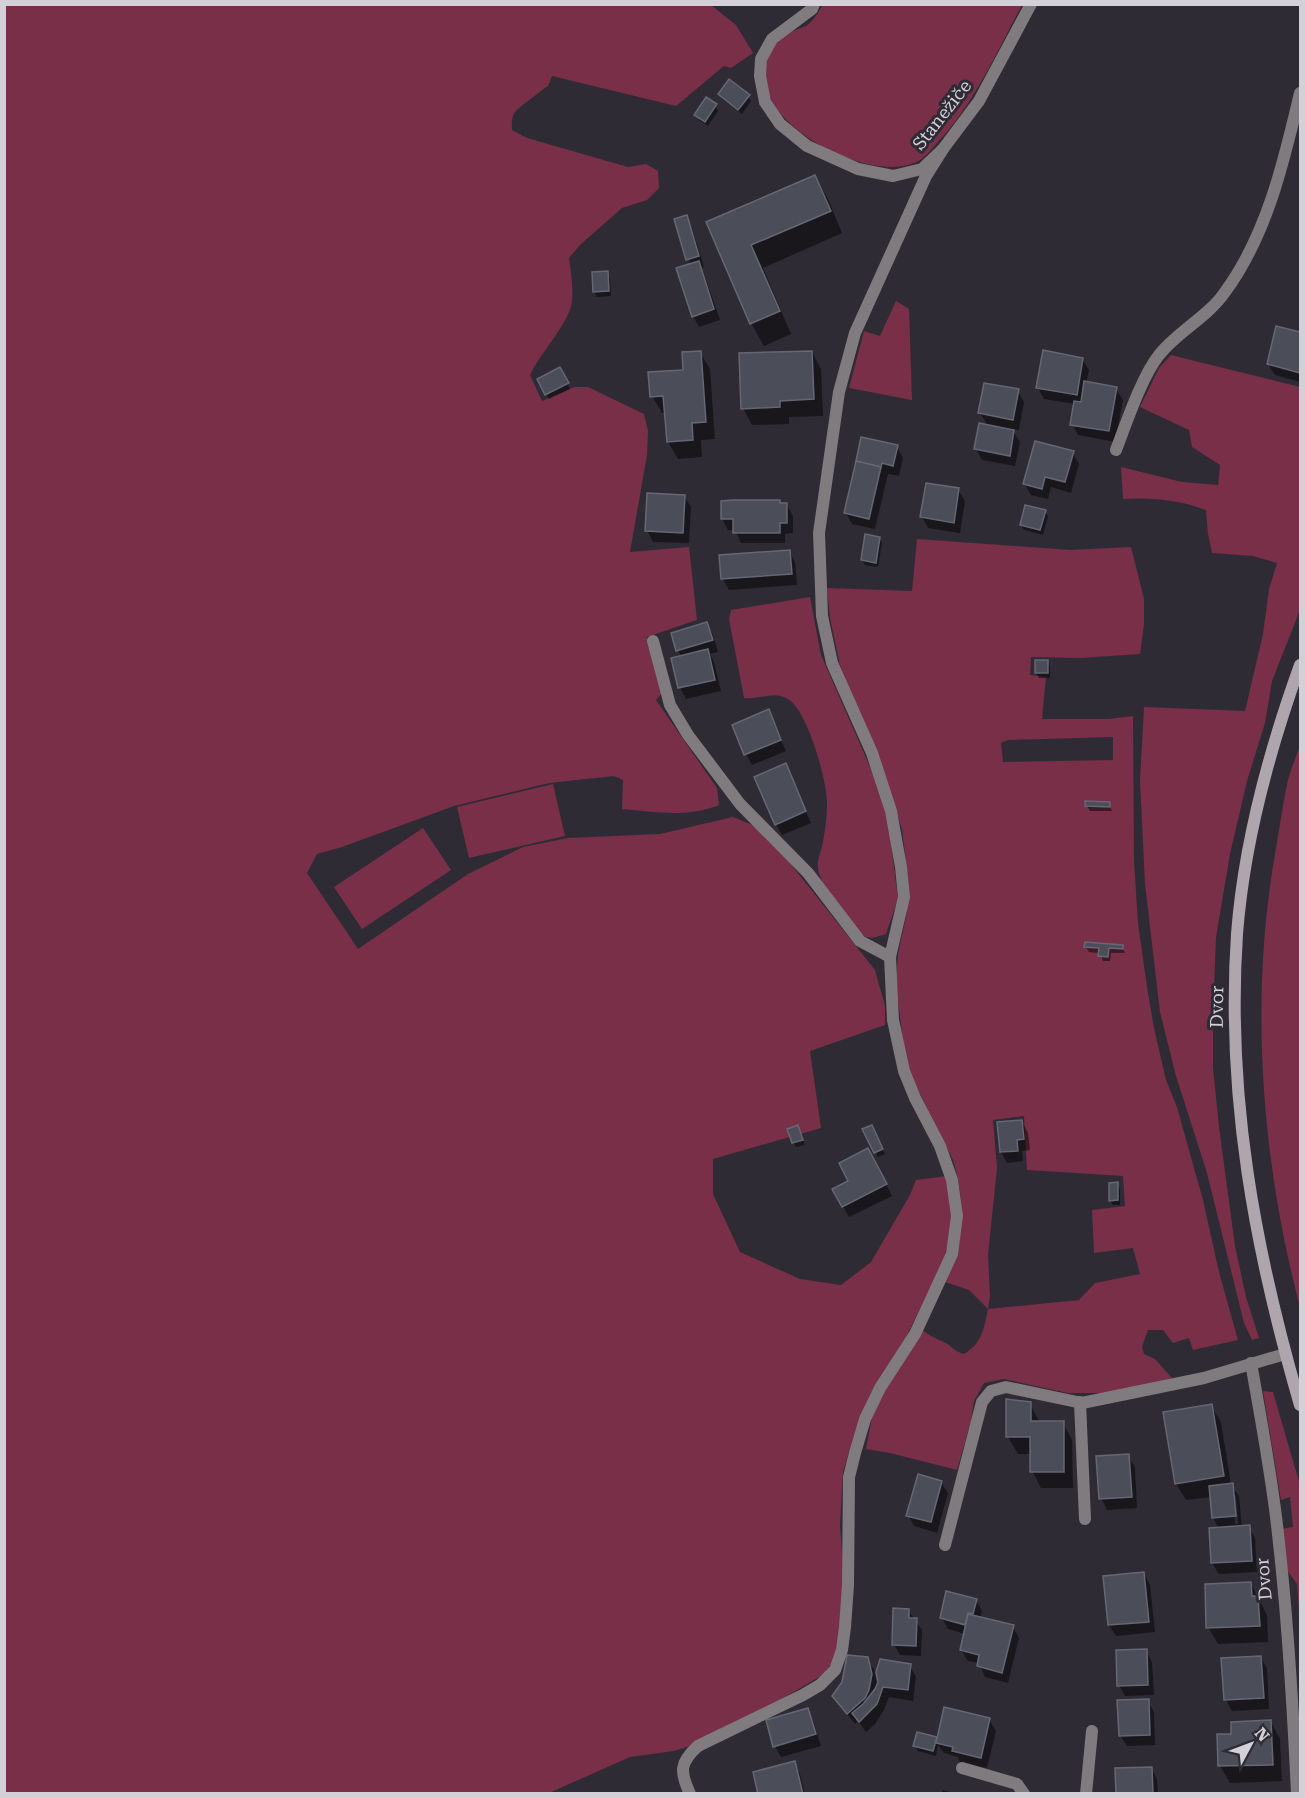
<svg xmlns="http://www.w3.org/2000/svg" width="1305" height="1798" viewBox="0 0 1305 1798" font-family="'Roboto Serif',serif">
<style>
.green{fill:#782f47;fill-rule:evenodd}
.shadow{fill:#0007;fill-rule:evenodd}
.building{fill:#4b4d59;stroke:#656774;stroke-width:1.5}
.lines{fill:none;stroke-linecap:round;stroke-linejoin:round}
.street{stroke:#807b7f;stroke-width:12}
.secondary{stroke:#afa6ad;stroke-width:12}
.labels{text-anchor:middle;stroke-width:6;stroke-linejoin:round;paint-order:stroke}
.street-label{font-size:18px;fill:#d3d0d7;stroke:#2f2b35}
</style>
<rect width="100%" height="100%" fill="#2f2b35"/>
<!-- green -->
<g class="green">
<path d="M 5,5 L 711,5 L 736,25 L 753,53 L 731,68 L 724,66 L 676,106 L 552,76 L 548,86 C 540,91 535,96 528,101 C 515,111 511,112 512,130 L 527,138 L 628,167 L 646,164 L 658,171 L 659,188 L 647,200 L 622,208 L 580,245 L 569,258 C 571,271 575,298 570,310 C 560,334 541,352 530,375 L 542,401 L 574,387 L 588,387 L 644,414 L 648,431 L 647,455 L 630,552 L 689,547 L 697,620 L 647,637 L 656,659 L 661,694 L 656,700 L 717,788 L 719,805 C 688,818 654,812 622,809 L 623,780 L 614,776 L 549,783 L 454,806 L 342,847 L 317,854 L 307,873 L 358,949 L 468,874 L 523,847 L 568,838 L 660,834 L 733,817 L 755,826 L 778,848 L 875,970 L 885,1006 L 885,1025 L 810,1051 L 821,1128 L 713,1159 L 713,1194 L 740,1252 L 800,1279 L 841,1285 L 871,1262 L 910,1195 L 916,1180 L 947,1176 L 952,1211 L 947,1253 L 898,1354 L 876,1384 L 859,1419 L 843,1472 L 840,1526 L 843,1564 L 841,1645 L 826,1673 L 773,1704 L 690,1746 L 674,1751 L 630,1757 L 549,1793 L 5,1794 Z"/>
<path d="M 823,5 L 1022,5 C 998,50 972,108 936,144 C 931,150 926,156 920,160 C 875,189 744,122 767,60 C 771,47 780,37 793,31 C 797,29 802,28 806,26 C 814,21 818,12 823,5 Z"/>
<polygon points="896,301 909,309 912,400 849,388 864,331 880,336"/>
<path d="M 1171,355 L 1300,387 L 1300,610 L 1272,681 L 1265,723 L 1247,781 L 1230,854 L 1216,937 L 1213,1012 L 1213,1068 L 1219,1127 L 1235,1246 L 1246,1297 L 1259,1338 L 1252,1340 L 1244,1323 L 1207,1173 L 1176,1076 L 1160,1012 L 1145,884 L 1140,781 L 1144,707 L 1245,711 L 1263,634 L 1269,589 L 1277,563 L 1253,556 L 1212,553 L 1208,534 L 1206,510 C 1179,500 1152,497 1123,499 L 1121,467 L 1182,482 L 1218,485 L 1220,465 L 1192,447 L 1189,430 L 1140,407 L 1159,368 Z"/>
<path d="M 917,539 L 1070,550 L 1131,547 L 1144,599 L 1144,624 L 1140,654 L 1081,658 L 1031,657 L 1030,675 L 1046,677 L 1042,719 L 1109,719 L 1133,716 L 1134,861 L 1138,923 L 1147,987 L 1154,1028 L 1166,1080 L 1177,1107 L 1203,1200 L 1219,1272 L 1238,1340 L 1193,1350 L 1189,1338 L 1173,1343 L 1163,1330 L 1148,1330 L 1142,1347 L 1144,1354 L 1155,1359 L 1172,1378 L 1149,1385 L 1101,1393 L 1068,1393 L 1004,1379 L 984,1383 L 974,1401 L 971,1421 L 957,1470 L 890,1453 L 866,1449 L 872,1417 L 887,1386 L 922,1330 C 930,1336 937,1339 946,1343 C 952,1347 956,1352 964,1354 C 982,1343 984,1329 988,1309 L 969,1290 L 945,1282 C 950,1271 955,1258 958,1246 C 965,1218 961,1187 953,1160 L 911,1076 L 902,1036 L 896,980 L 898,954 L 906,917 L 909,886 L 902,829 L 876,749 L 852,696 L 840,665 L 830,618 L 827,588 L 912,591 ZM 1113,737 L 1113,760 L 1003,762 L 1001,743 L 1008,740 ZM 1024,1116 L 1027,1170 L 1123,1176 L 1125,1206 L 1092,1210 L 1094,1253 L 1133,1248 L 1140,1274 L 1095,1283 L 1079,1300 L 988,1309 L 990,1296 L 988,1255 L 997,1168 L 993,1120 Z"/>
<path d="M 810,597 L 821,655 L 881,792 L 889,828 L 898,899 L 886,934 C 879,936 872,940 864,936 C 859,933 831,897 826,890 C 823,884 819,875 818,869 C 817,858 821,852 823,842 C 825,830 827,817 827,806 C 828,783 808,711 788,699 C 773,690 761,700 744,698 L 729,619 L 731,610 Z"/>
<path d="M 1300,746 L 1300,1307 C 1261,1160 1249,998 1276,848 C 1280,825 1283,802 1288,780 C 1291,769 1296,757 1300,746 Z"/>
<polygon points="553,784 565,836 469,858 457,807"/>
<polygon points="423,828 451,870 362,929 334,887"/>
<polygon points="1263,1391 1273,1392 1300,1485 1300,1623 1297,1584 1286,1569 1281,1529 1293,1527 1290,1497 1281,1500"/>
</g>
<!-- shadow -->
<g class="shadow">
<polygon points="720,94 748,96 751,101 742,114 722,99"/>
<polygon points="716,106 718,111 708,126 699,120 696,115"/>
<polygon points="815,177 828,199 842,233 763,268 791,334 764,346 751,323 708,223"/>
<polygon points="686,217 692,228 704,267 702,268 720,320 699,327 693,316 691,265 675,220"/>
<polygon points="607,273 610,278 611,296 597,297 594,292"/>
<polygon points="1277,327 1300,333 1300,382 1275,375 1268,364"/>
<polygon points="700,352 710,369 715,439 701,440 702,457 678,459 668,442 666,413 662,413 652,396 685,371"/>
<polygon points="812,352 821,369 823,416 789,417 789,424 752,425 743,408"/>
<polygon points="1082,359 1089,370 1086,383 1116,389 1123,400 1115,442 1078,435 1072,424 1075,404 1044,399 1038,388"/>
<polygon points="560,369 570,389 549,399 539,379"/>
<polygon points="1018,391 1024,402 1019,430 1012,429 1020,442 1015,466 982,460 976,449 988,426 980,413"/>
<polygon points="862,439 897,447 903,458 899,476 888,474 875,529 852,524 846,513"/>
<polygon points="1073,453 1079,464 1071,493 1051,487 1048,499 1031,495 1025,484"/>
<polygon points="958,490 965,501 960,533 928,528 922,517"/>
<polygon points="684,496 691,507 689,543 653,542 647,530"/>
<polygon points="781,505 787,505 793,516 793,533 785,534 785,543 741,543 735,530 728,530 722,519"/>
<polygon points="1045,511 1048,516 1043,535 1024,530 1021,525"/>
<polygon points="879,538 882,543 878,567 865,565 862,560"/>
<polygon points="789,551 795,562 797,585 729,590 723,579"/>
<polygon points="707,624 713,635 718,652 710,654 714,662 721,691 686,699 680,688 673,659 681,657 673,634"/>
<polygon points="1047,661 1050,666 1050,678 1039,678 1036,673"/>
<polygon points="768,711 786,751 752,765 746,754"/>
<polygon points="785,765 811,823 782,835 776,824"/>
<polygon points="1109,803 1112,811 1090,811 1087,806"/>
<polygon points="1122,946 1125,953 1111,953 1110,961 1103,961 1100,953 1089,952 1086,947"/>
<polygon points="1022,1122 1028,1133 1030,1150 1022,1151 1023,1161 1007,1163 1001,1152 998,1124"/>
<polygon points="864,1130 874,1132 885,1154 878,1157"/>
<polygon points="800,1132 805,1145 796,1147 793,1142"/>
<polygon points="874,1160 892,1196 849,1217 834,1190 850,1182"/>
<polygon points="1117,1184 1120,1189 1120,1205 1113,1205 1110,1200"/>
<polygon points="1030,1404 1040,1423 1063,1423 1072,1440 1073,1488 1041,1488 1032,1471 1032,1454 1018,1454 1008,1437"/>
<path d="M 1211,1406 L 1221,1422 L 1231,1485 L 1239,1496 L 1242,1528 L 1249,1527 L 1255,1538 L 1257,1572 L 1219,1574 L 1212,1563 L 1219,1529 L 1213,1518 L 1211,1497 L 1186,1500 L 1176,1484 ZM 1233,1495 L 1236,1495 L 1238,1524 L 1235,1524 Z"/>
<polygon points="1128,1456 1135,1467 1137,1508 1107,1510 1101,1498"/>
<polygon points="941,1482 948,1493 937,1533 914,1526 908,1515"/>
<polygon points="1144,1574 1150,1585 1155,1632 1116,1636 1109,1625"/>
<polygon points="1251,1584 1267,1615 1268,1642 1218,1644 1208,1627"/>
<polygon points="976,1600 982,1611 980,1619 1013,1627 1019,1638 1008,1683 985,1677 979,1663 968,1661 961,1650 965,1634 948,1629 942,1618"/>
<polygon points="908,1610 922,1630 921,1656 900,1655 894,1644"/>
<polygon points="1146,1651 1152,1662 1154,1695 1125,1696 1119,1685"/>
<polygon points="1260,1657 1267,1668 1269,1709 1232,1711 1226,1700"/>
<polygon points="867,1659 874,1670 877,1684 910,1666 916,1677 913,1701 889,1697 884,1710 875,1724 866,1732 858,1721 855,1724 834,1696"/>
<polygon points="1148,1701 1154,1712 1155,1745 1127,1746 1120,1735"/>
<polygon points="807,1710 813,1721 821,1746 781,1757 775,1746"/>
<polygon points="989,1720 996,1731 987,1768 960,1762 958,1757 944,1753 938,1745 936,1756 918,1751 915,1746 936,1739 937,1742"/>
<polygon points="1271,1722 1280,1739 1282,1781 1230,1783 1220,1766 1233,1735"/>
<polygon points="794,1763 800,1774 805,1794 760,1794"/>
<polygon points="1151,1768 1157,1779 1158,1794 1118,1794"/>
<polygon points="943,1790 957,1794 942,1794"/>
</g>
<!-- building -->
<g class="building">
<polygon points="729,79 750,95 738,110 718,94"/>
<polygon points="706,97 717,104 705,122 694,115"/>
<polygon points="815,175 831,211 751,245 780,311 750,324 706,222"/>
<polygon points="687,215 699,256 686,260 674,219"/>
<polygon points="699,261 714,309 692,317 676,268"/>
<polygon points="608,271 609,291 593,292 592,272"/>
<polygon points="1276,326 1300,332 1300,373 1267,364"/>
<polygon points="1043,350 1083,358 1077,395 1036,388"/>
<polygon points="701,351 706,422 692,423 693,440 667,442 663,396 650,397 648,372 683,370 682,352"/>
<polygon points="812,351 814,399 780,401 780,407 741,409 739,353"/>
<polygon points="560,367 569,383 545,395 537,379"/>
<polygon points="1084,381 1117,387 1109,431 1070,425 1074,401 1081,402"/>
<polygon points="984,383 1019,389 1013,420 978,413"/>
<polygon points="979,423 1014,430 1010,456 974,449"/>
<polygon points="861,437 898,445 893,466 882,463 881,467 856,461"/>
<polygon points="1035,441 1074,451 1065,482 1045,477 1042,489 1023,484"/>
<polygon points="856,461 881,467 869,519 844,513"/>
<polygon points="926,483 959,488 954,523 920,517"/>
<polygon points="647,493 685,495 683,533 645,531"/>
<polygon points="733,500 780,500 780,503 787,503 787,523 780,523 780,533 733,533 733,519 721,519 721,501"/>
<polygon points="1025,505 1046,510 1040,530 1020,525"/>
<polygon points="865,534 880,537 876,563 861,560"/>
<polygon points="790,550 792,574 721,579 719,555"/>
<polygon points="707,622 713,640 676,651 671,633"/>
<polygon points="708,649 715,680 678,688 671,658"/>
<rect x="1035" y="660" width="13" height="13"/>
<polygon points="769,709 781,740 744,755 732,725"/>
<polygon points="786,763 806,811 775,825 754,777"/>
<polygon points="1085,801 1110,802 1110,807 1085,806"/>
<polygon points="1085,942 1123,945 1123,949 1109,948 1108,957 1098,956 1099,948 1084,947"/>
<polygon points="1022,1120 1024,1139 1017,1140 1018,1151 1000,1152 997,1122"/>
<polygon points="798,1125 803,1140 792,1143 787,1129"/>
<polygon points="872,1125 883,1149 874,1153 862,1129"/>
<polygon points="868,1148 887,1184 842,1207 832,1189 848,1181 839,1163"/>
<polygon points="1118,1182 1118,1200 1109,1201 1109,1183"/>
<polygon points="1006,1399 1031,1402 1031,1421 1064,1421 1064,1472 1030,1472 1030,1437 1006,1437"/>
<polygon points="1212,1404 1224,1476 1175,1484 1163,1412"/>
<polygon points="1129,1454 1132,1497 1099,1499 1096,1456"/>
<polygon points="918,1474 942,1481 931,1522 906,1516"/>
<polygon points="1233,1483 1236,1516 1212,1518 1209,1486"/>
<polygon points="1250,1525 1252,1561 1211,1563 1209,1528"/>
<polygon points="1144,1572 1149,1622 1108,1625 1103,1576"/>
<polygon points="1251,1582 1252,1596 1258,1596 1260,1626 1206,1628 1205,1584"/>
<polygon points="946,1591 977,1599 973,1614 968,1613 965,1625 940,1618"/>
<polygon points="893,1608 909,1609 909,1618 917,1618 916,1646 892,1645"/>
<polygon points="968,1614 1014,1625 1002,1673 977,1666 979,1655 960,1650"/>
<polygon points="1147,1649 1148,1685 1117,1686 1116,1650"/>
<polygon points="847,1655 868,1657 872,1674 869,1690 865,1698 847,1714 832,1696 842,1682"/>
<polygon points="1261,1656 1264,1698 1224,1700 1221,1658"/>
<polygon points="880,1659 911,1664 908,1690 883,1687 877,1704 859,1722 852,1713 863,1704 875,1689 878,1682 876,1672"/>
<polygon points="1149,1699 1150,1735 1119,1736 1117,1700"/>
<polygon points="944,1707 990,1718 981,1758 952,1751 953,1747 936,1743"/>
<polygon points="808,1708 816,1734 773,1747 766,1720"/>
<polygon points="1271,1720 1273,1765 1218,1766 1217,1734 1231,1734 1231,1722"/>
<polygon points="917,1732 937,1737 933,1751 913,1746"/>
<polygon points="795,1761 803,1794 758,1794 753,1772"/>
<polygon points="1152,1767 1153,1794 1116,1794 1115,1768"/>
</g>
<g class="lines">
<!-- street -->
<g class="street">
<polyline points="814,4 812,9 772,39 761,59 760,76 765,102 780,124 807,146 858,169 893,176 922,169 943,149 979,101 1031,4"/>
<path d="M 1116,450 C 1126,424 1142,376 1159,355 C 1178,331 1208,317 1225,292 C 1267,235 1284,161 1300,93"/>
<polyline points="653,641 670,705 688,735 740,804 808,873 860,941 890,957"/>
<path d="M 1251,1363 C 1261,1420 1272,1477 1278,1534 C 1288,1620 1293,1707 1297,1794"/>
<polyline points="1080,1402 1085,1519"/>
<polyline points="945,1545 982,1402 991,1391 1006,1387 1082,1403 1204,1378 1285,1354"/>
<polyline points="962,1768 1017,1784 1024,1794"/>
<path d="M 690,1794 C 680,1772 679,1763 698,1746 L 803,1695 L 820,1685 L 835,1670 L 842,1650 L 845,1627 L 848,1585 L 849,1477 L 855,1453 L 865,1419 L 880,1388 L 915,1334 L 952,1254 L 957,1216 L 952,1180 L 940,1146 L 915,1098 L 904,1071 L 893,1020 L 890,957 L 904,897 L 901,867 L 891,811 L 872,753 L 832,663 L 822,616 L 819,533 L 839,392 L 855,333 L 926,176 L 943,149"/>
<polyline points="1086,1794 1092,1731"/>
</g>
<!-- secondary -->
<path class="secondary" d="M 1300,665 C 1269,751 1244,842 1237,934 C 1226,1096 1255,1250 1300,1405"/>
</g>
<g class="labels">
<!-- street labels -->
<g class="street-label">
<text transform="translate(942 115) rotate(-52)" y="6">Stanežiče</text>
<text transform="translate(1217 1007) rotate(-89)" y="6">Dvor</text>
<text transform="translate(1264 1579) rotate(-95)" y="6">Dvor</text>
</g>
</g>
<!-- border -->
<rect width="1305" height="1798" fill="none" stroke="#d3d0d7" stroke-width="12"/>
<!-- north arrow -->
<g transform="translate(1251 1744) rotate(49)" stroke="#2f2b35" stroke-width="4.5" paint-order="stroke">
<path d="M0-4.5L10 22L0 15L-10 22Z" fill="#d3d0d7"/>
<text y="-9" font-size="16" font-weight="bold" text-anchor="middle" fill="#d3d0d7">N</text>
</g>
</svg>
